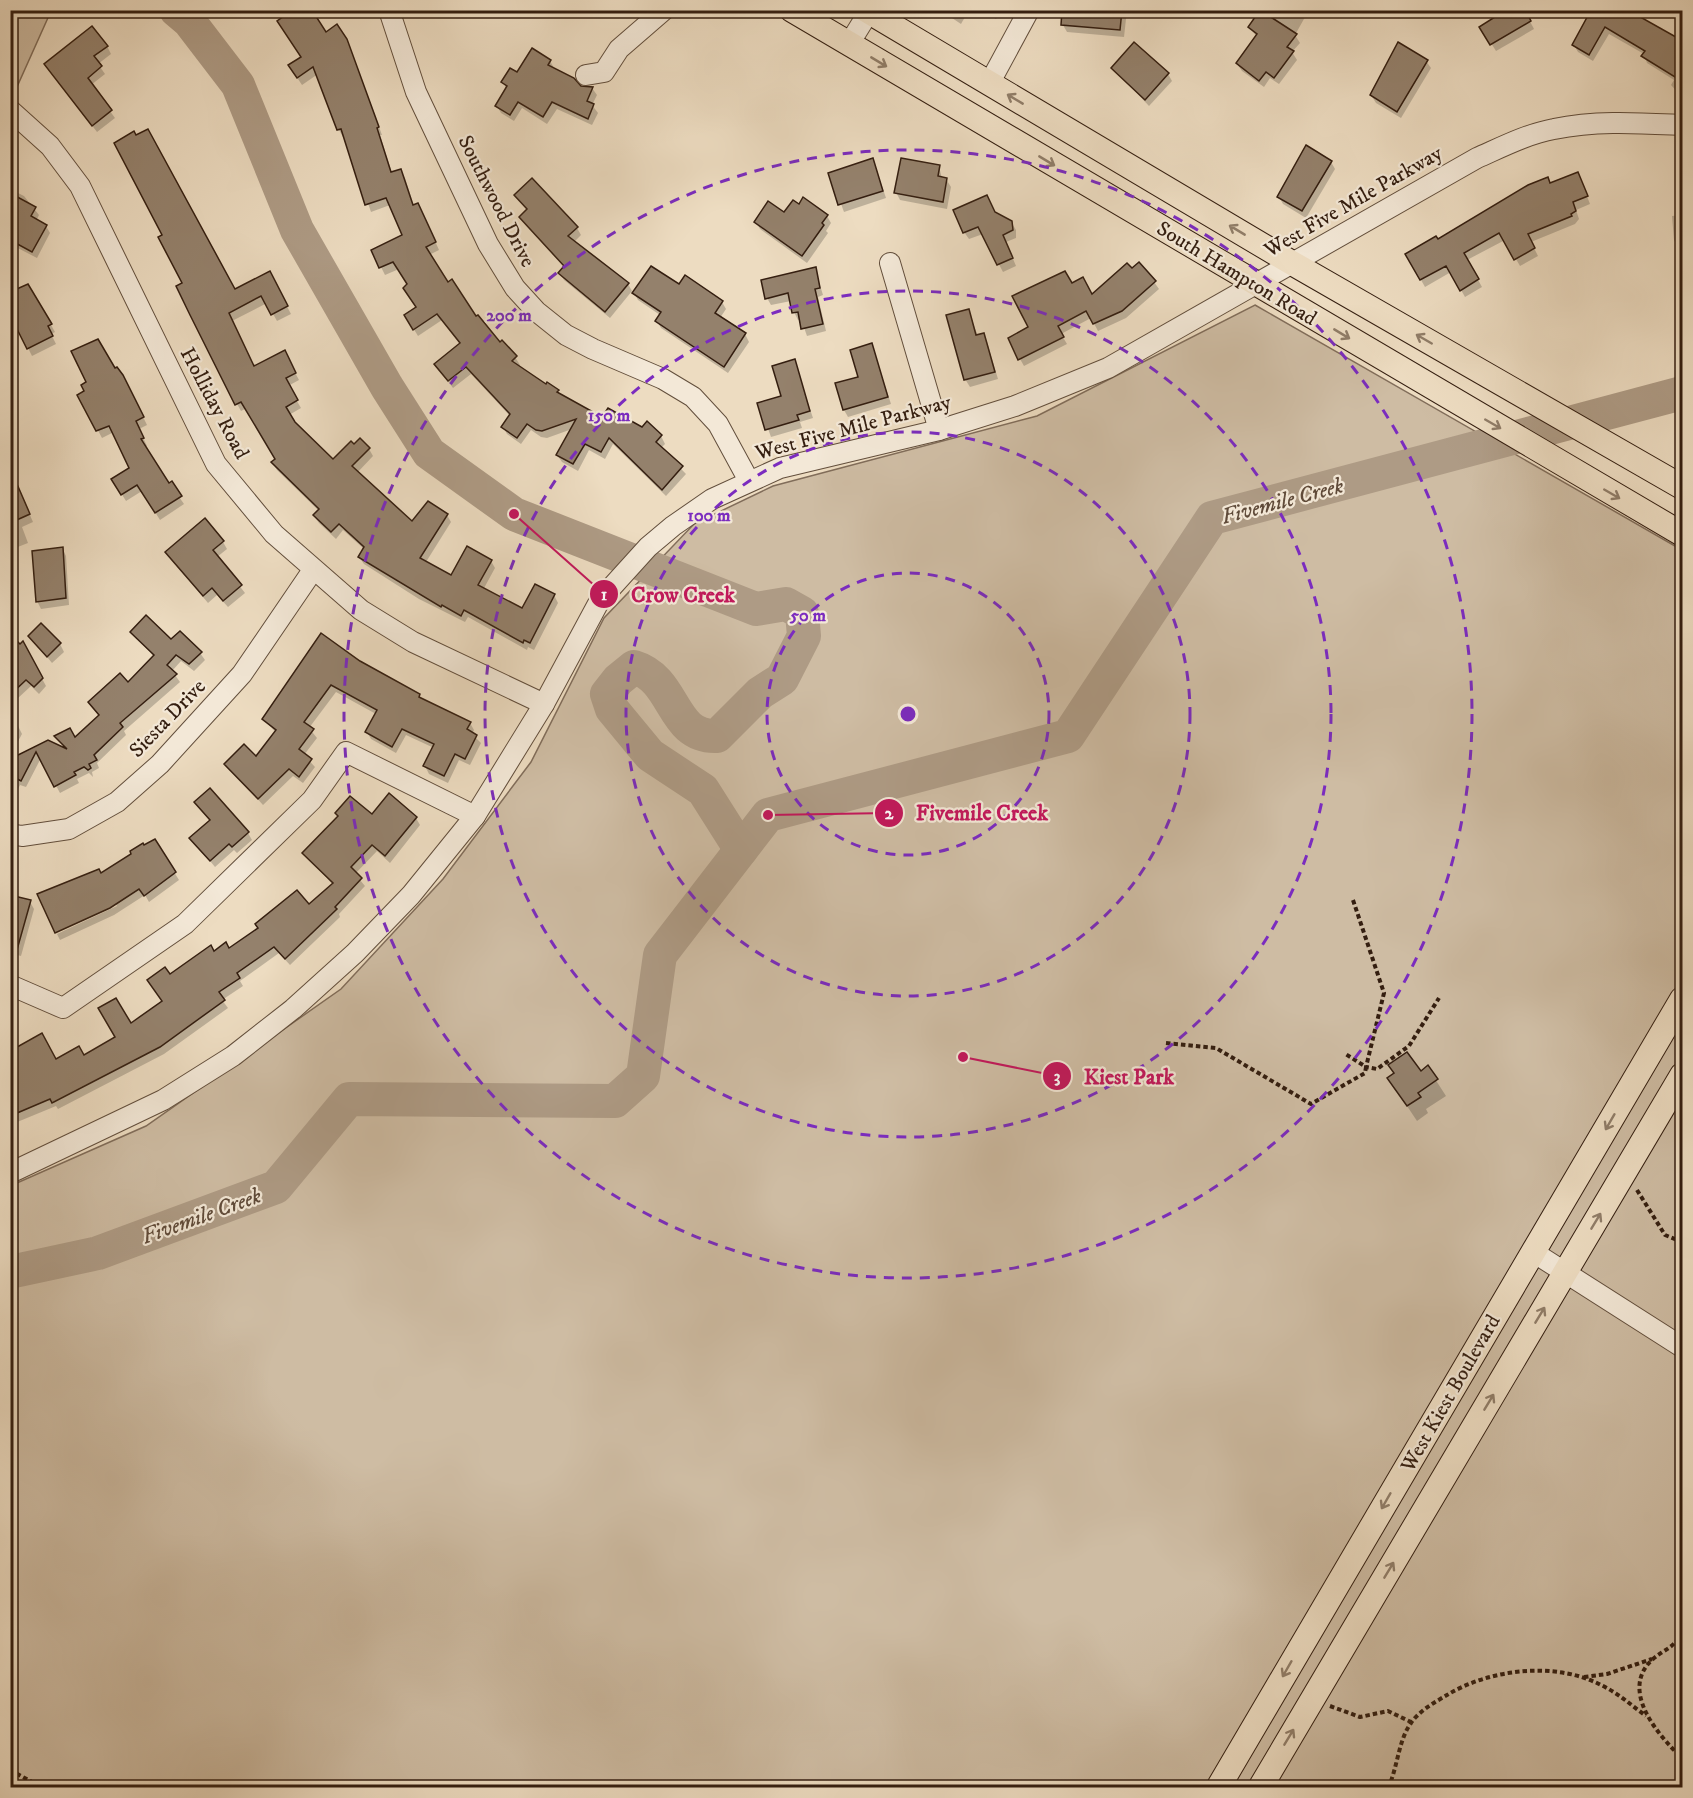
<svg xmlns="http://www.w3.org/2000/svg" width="1693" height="1798" viewBox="0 0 1693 1798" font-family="'IM FELL DW Pica',serif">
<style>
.green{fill:#cebca3;stroke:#816d5a;stroke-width:1.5}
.shadow{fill:#0003}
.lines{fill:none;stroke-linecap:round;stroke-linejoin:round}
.river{stroke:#ae9b85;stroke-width:34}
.building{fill:#94816c;stroke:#341e10;stroke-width:1.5}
.minor-casing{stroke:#624e3c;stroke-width:22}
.major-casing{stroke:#341e10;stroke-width:26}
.path{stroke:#341e10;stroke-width:4;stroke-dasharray:4.5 3;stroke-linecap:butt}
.minor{stroke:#f3e8d7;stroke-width:20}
.major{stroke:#eddcc1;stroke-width:24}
.oneway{stroke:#907d68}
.ring{fill:none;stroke:#7b2cbf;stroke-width:3;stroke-dasharray:10 8}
.labels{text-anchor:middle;stroke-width:4.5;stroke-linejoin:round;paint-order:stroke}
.street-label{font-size:21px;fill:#341e10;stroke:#f3e8d7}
.water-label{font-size:22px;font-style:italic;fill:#5f4a39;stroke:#f3e8d7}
.centre{fill:#7b2cbf;stroke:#f3e8d7;stroke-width:3}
.ring-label{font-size:18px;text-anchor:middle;font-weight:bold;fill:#7b2cbf;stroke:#f3e8d7;stroke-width:4.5;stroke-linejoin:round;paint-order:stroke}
.leader{fill:none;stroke:#c2185b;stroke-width:2}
.callout-dot{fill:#c2185b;stroke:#f3e8d7;stroke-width:2}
.mark-label{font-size:18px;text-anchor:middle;font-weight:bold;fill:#fff}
.callout-label{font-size:22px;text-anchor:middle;font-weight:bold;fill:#c2185b;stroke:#f3e8d7;stroke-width:4.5;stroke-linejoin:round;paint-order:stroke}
</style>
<rect width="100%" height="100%" fill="#eddcc1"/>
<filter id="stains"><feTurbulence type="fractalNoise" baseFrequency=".00333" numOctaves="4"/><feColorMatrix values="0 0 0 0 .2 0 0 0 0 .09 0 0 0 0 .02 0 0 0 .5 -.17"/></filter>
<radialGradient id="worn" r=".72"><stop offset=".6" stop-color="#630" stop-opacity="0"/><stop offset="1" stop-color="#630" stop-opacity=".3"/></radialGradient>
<!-- green -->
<g class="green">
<polygon points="10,11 51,11 16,89 11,85"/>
<polygon points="1255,305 1682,550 1682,1787 11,1787 10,1186 146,1126 341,989 443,879 531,762 604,618 694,524 773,486 1037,416"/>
</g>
<!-- shadow -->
<g class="shadow">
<polygon points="940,10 969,10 961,24"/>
<polygon points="983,10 1001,10 996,19"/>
<polygon points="1064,10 1127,10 1124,37 1067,32 1063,25"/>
<polygon points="1262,10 1309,10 1295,35 1300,43 1292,52 1297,60 1279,84 1270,78 1264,87 1242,71 1237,64 1257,37 1249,27"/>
<polygon points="1524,10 1534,29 1496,51 1481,27"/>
<polygon points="1593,10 1682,43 1682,110 1679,103 1682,97 1671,85 1674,80 1647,63 1644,54 1609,34 1593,61 1578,52 1574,45"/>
<polygon points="326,34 350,48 382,135 380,135 392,173 401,171 405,178 414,206 422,212 439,250 429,255 448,284 476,319 515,357 520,365 518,366 560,396 603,419 642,429 647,424 661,436 665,444 661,448 686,474 666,496 613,444 605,459 589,450 578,471 562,462 557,455 572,429 547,438 541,437 531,430 521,444 507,434 503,427 510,416 471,374 453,388 440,371 461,344 442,320 418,336 410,323 417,308 409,285 399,269 385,275 373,251 404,236 390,205 371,212 345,136 343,137 339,130 318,74 302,85 294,73 303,57"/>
<polygon points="1399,44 1426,61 1431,68 1401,118 1376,103 1371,95"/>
<polygon points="107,46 111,54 98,64 105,74 91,85 115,118 97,132 46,65"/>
<polygon points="550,61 554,68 581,87 592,88 597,95 592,105 598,113 592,125 557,109 547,124 522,108 514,121 501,113 497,106 507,90 503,82"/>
<polygon points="1113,68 1168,74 1172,81 1149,106"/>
<polygon points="873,160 886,198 844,212 830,174"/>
<polygon points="1331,162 1335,169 1306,218 1283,204 1279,197"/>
<polygon points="939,167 942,178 946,179 951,187 947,209 900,200 896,192"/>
<polygon points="532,180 577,228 581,235 574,242 628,284 632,291 610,318 564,280 560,273 565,267 521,217 528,211 516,195"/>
<polygon points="1581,181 1590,204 1576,210 1579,219 1575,224 1531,242 1538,256 1520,266 1505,240 1467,260 1482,287 1465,297 1451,272 1425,287 1407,255 1551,184"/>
<polygon points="10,189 24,196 39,215 36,221 46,226 50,233 37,258 10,244"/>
<polygon points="995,214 1011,222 1016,230 1016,238 1006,242 1016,266 1003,272 983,234 969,239 964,232"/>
<polygon points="785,215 827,216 831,223 826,231 828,233 807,263 760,229 756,222"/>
<polygon points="1682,215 1682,247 1678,248 1674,240 1672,216"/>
<polygon points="815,269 823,295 818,297 826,331 807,336 801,319 798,320 794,312 791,301 771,305 767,298"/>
<polygon points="273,280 291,314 277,321 267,303 232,321 254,368 284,352 299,380 288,386 301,408 289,415 294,423 333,461 354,446 369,449 373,456 357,473 412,523 447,515 451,522 426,562 452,577 491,561 495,568 483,590 523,610 554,595 558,603 534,650 528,647 527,650 468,617 465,622 419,599 364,564 359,557 364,549 343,530 336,539 319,523 314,516 319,511 277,470 273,463 277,459 247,408 241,411 237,404 178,286 235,290"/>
<polygon points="1154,282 1159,289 1126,318 1098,331 1091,318 1061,334 1067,344 1024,366 1020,359 1030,328 1071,285 1092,296"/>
<polygon points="634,293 722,302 726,309 720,318 745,334 749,342 728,373 661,328 657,321 660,315 638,300"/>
<polygon points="10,294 38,302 55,332 51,334 56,344 32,356 15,322 10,324"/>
<polygon points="968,310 978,336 983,335 987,342 998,379 970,387 965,379"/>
<polygon points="872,345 891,404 848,417 844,410"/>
<polygon points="794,361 813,418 800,422 802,428 771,437 759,404 783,397"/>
<polygon points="114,370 127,384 147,425 139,429 147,446 144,447 184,504 160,520 142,491 126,501 113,480 131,468 114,432 102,438 79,395"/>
<polygon points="16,483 33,522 22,527 28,543 10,550 10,485"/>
<polygon points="223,542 227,549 217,557 245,593 228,607 217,595 208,603 171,559"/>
<polygon points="62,548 66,556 69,605 41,609 37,601"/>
<polygon points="132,632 171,641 200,653 205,660 194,671 181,661 172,671 180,682 124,731 126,735 97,763 99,768 92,772 93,777 89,773 77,779 79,783 60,793 41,758 26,787 20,785 16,793 10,790 10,761 48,741 67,750 56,737 74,739 100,716 90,703 128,684 154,657"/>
<polygon points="30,636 60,644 64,652 52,663"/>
<polygon points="23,643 46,686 39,694 31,686 17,699 10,693"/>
<polygon points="359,663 419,695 421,699 470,723 474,730 472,734 481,743 470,765 459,760 448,783 429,774 425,766 434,748 406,735 396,753 371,739 367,732 376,714 336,692 309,728 317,738 304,755 315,767 303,783 293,776 263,805 226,764 256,758 276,733 264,719"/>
<polygon points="10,723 18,726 22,734 10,756"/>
<polygon points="196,803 248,833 252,840 237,853 234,850 215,867 191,838 210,821"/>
<polygon points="372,816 416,818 420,825 390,863 377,851 355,874 365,886 339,914 340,917 290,965 279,953 240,981 243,986 222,1000 228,1008 164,1054 58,1109 56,1106 10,1125 10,1053 56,1061 83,1057 117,1038 163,1002 170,976 214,953 229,950 309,906 333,885 304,853"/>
<polygon points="133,854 174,872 179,880 149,902 145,895 114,915 60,940 57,934 117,906 101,875"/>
<polygon points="30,902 34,909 21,956 10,953"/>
<polygon points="1428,1068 1446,1096 1426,1109 1428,1113 1417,1121 1389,1079 1420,1073"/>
</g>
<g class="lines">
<!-- river -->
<g class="river">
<path d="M 176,10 L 189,21 L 238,85 L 297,230 L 387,387 L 429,453 L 514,514 L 756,609 L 786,604 L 802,613 L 804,636 L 782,679 L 760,693 L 717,736 C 670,738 677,680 634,667 L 618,680 L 607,694 L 612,709 L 650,755 L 703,790 L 741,850"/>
<polyline points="10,1272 98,1253 276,1187 349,1099 615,1101 643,1076 660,955 768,815 1068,736 1212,518 1682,393"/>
</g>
</g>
<!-- building -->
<g class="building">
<polygon points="293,10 312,10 326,32 337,24 347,39 379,127 377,128 391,172 401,169 413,205 418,203 436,242 426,247 448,282 452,279 476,316 478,315 500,342 502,340 517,356 512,361 546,384 547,382 559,390 557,392 602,417 608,408 642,427 647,421 662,435 656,442 683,466 662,490 609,438 601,452 585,444 573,464 556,455 576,419 542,431 536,430 527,424 517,438 501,427 510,414 466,367 448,381 434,364 460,343 437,314 413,330 404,315 416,307 403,288 407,284 393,262 379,268 371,250 402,235 386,198 365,205 341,129 337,130 313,67 297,78 288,65 301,57 277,21"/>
<polygon points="1062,10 1122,10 1120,30 1061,25"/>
<polygon points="1260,10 1297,34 1287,47 1294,51 1274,78 1266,72 1259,81 1236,63 1257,34 1248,27"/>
<polygon points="1491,10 1525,10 1531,21 1490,45 1479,27 1495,17"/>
<polygon points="1591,10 1628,10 1683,41 1683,82 1641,56 1645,51 1605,27 1589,55 1572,45"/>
<polygon points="92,26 108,46 94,56 102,66 88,78 112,110 92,126 44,64"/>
<polygon points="1134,42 1169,73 1145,100 1111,68"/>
<polygon points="1398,42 1428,60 1397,112 1370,95"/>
<polygon points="532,48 551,60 548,65 574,78 581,86 593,87 587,101 594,104 588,119 552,102 543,117 518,102 510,115 495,106 507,86 501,82 510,68 517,72"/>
<polygon points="148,129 235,289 270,271 288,306 271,315 261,296 229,313 254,366 285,350 296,373 286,378 298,400 286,407 295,422 333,459 351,441 354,444 360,438 370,448 352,466 412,521 428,501 448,514 420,558 451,575 467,546 492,560 478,585 522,608 535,584 555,594 530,643 524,640 523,643 464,610 461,616 442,605 441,607 358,557 364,547 339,524 331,532 313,515 319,509 271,462 275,459 241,402 235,405 190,315 176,286 182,283 158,237 162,235 114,143 134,131 136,135"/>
<polygon points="1306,145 1332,161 1302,211 1277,197"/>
<polygon points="873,158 883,191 838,205 828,173"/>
<polygon points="901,158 940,165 938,176 947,178 943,202 894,193"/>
<polygon points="1578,172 1588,196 1573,202 1576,211 1571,214 1572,216 1528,234 1535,248 1514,260 1499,233 1464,253 1479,279 1460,291 1446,266 1420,280 1405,254 1436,236 1438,239 1528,185 1548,177 1550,183"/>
<polygon points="532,178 578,227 568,236 629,283 605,312 558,273 564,266 519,217 527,209 514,195"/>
<polygon points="10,193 36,207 31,216 47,225 32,252 10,240"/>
<polygon points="987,195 995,212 1012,221 1013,230 1003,235 1013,258 997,265 978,227 963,233 953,210"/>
<polygon points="803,197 828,215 822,223 824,225 802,256 754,222 768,201 784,212 793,200 799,204"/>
<polygon points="1139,262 1156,281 1122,311 1093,324 1086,311 1058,326 1064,337 1018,360 1008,338 1028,327 1012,296 1065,271 1072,283 1083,277 1092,294 1127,263 1132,268"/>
<polygon points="651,266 679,284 685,275 723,301 715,313 746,333 724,367 655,321 661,312 632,293"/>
<polygon points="816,267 820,288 815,289 823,324 801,329 798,312 792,313 788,293 765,299 761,280"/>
<polygon points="28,284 52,324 48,326 53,336 27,349 10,315 10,292"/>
<polygon points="969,309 976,335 984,333 995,372 964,380 946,315"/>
<polygon points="98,339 115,368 117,367 123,375 144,417 136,421 144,438 141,439 169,483 172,481 182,496 155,513 137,485 121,495 111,479 129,468 109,426 96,431 77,395 84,391 81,385 86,382 71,351"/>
<polygon points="872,343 888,397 843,410 835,383 858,377 850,350"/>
<polygon points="795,359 810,411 797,415 799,420 765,430 757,403 781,396 772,366"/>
<polygon points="10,468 30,514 10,523"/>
<polygon points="205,518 224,541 213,550 242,585 223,601 212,588 203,596 165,552"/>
<polygon points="63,547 66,598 36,602 32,551"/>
<polygon points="146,615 171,639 180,631 202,652 189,664 176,655 167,665 177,674 120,723 123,727 94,755 97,760 89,764 91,768 88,770 84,767 74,772 76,775 54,787 36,752 21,781 10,775 10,759 48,740 67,749 54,736 70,728 75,737 99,715 88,702 120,673 128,682 154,655 130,632"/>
<polygon points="41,623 61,643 47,657 28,636"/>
<polygon points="321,633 360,661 420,694 419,697 471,722 467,729 477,735 465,759 455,754 444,776 423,766 434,744 402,729 392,747 365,732 377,710 331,685 304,722 314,729 299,749 312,759 299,777 289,769 258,799 224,764 244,744 256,756 276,730 262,719"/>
<polygon points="10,634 20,644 23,641 43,678 34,687 26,680 10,695"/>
<polygon points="210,788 249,832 232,847 229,844 210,861 189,838 210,820 194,802"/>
<polygon points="389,793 417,817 385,856 372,845 351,867 362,878 335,907 337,909 285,959 274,947 237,973 240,978 219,992 225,1000 160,1047 52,1103 50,1099 10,1116 10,1051 42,1033 56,1059 79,1046 84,1055 115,1037 98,1008 116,998 131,1023 162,1001 147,980 165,967 170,974 211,945 214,951 226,942 229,948 258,928 255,924 297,890 309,904 333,883 302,853 338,816 335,813 350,796 372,814"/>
<polygon points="155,839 176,872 144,896 139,889 110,908 55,933 37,894 99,869 101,873 131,854 130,851 143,843 144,845"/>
<polygon points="10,895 31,900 15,957 10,956"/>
<polygon points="1407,1052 1421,1071 1428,1065 1438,1079 1418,1093 1421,1097 1407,1106 1387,1078 1394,1073 1388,1065"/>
</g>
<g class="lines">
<defs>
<g id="minor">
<polyline points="389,10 416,92 488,244 515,288 536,311 566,335 593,349 663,379 693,397 718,424 749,481"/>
<polyline points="849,44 870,10"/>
<polyline points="586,75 604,72 619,49 664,10"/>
<polyline points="989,84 1029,10"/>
<polyline points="10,110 50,146 80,186 216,464 274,534 361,610 413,642 544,704"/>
<polyline points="890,263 939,430"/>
<polyline points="10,834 22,836 69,829 117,802 160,764 242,674 313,570"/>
<polyline points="10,985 63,1008 185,924 312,800 346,752 475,816"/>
<path d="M 10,1173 L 163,1100 L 233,1056 L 293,1009 L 355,953 L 411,895 L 475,816 L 544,704 L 600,600 L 648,547 L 673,526 L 712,499 L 780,468 L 939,430 L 1015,406 L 1108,368 L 1477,158 C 1502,147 1527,134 1554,129 C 1597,120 1639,123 1682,125"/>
<polyline points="1533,1252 1682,1347"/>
</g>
<g id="major">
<polyline points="792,10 1682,534"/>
<polyline points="866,10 1292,263 1682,487"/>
<polyline points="1218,1788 1682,999"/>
<polyline points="1260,1788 1682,1075"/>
</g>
</defs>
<!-- minor casing -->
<use href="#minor" class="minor-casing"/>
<!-- major casing -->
<use href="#major" class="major-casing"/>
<!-- path -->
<g class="path">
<polyline points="1353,900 1384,993 1366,1067 1377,1069 1409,1046 1439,998"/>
<polyline points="1166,1043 1216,1048 1311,1104 1365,1073 1366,1067 1344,1053"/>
<polyline points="1637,1190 1665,1235 1682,1242"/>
<path d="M 1682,1631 C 1675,1648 1666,1648 1653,1659 C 1618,1690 1659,1736 1682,1758"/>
<polyline points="1584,1677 1607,1674 1652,1659"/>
<polyline points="1330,1706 1360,1717 1388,1711 1411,1722"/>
<polyline points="10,1770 43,1788"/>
<path d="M 1388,1788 C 1398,1767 1398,1741 1411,1723 C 1419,1711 1435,1702 1447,1695 C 1490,1669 1555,1661 1601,1685 C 1618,1693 1631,1705 1646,1716"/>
</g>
<!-- minor -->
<use href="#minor" class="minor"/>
<!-- major -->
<use href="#major" class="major"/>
</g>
<!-- one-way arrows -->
<defs><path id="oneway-shaft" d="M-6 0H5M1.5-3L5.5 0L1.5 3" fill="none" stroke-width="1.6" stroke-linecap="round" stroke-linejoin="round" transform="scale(1.5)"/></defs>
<g class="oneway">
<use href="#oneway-shaft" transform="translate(879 62) rotate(31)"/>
<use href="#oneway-shaft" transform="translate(1015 99) rotate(-149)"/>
<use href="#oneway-shaft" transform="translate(1047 161) rotate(31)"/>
<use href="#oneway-shaft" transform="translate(1237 230) rotate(-149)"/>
<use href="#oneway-shaft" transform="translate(1342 334) rotate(31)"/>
<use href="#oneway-shaft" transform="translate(1424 339) rotate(-150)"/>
<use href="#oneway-shaft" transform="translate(1493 424) rotate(30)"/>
<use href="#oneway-shaft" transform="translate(1612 494) rotate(30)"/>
<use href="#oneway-shaft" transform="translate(1610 1122) rotate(120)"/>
<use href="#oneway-shaft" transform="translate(1596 1221) rotate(-59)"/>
<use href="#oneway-shaft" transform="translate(1540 1315) rotate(-59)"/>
<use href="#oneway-shaft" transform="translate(1489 1402) rotate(-59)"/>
<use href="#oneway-shaft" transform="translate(1386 1501) rotate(120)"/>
<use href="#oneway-shaft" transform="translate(1389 1570) rotate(-59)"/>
<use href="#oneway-shaft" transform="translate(1287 1669) rotate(120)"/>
<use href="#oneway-shaft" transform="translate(1289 1737) rotate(-59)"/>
</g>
<!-- distance rings -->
<g class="ring">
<circle cx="908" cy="714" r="141"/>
<circle cx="908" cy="714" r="282"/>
<circle cx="908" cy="714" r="423"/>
<circle cx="908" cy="714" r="564"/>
</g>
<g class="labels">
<!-- street labels -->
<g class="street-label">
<text transform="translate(497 201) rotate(63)" y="7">Southwood Drive</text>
<text transform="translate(1353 201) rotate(-30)" y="7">West Five Mile Parkway</text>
<text transform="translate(1237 273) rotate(31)" y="7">South Hampton Road</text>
<text transform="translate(215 403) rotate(62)" y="7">Holliday Road</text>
<text transform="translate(853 427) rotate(-15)" y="7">West Five Mile Parkway</text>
<text transform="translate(167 718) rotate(-46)" y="7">Siesta Drive</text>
<text transform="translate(1450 1393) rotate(-60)" y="7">West Kiest Boulevard</text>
</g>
<!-- water labels -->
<g class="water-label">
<text transform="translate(1282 500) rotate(-15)" y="8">Fivemile Creek</text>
<text transform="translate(201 1215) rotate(-20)" y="8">Fivemile Creek</text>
</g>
</g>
<circle cx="908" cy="714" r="9" class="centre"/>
<g class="ring-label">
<text x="509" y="321">200 m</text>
<text x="609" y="421">150 m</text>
<text x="709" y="521">100 m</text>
<text x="808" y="621">50 m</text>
</g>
<!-- callouts -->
<path class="leader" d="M514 514L604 594M768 815L889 813M963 1057L1057 1076"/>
<g class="callout-dot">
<circle cx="514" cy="514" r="6"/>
<circle cx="768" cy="815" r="6"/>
<circle cx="963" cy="1057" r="6"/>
<circle cx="604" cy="594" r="15"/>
<circle cx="889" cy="813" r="15"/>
<circle cx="1057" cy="1076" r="15"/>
</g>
<g class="mark-label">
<text x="604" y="600">1</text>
<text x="889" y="819">2</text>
<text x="1057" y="1082">3</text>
</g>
<g class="callout-label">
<text x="683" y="602">Crow Creek</text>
<text x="982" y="820">Fivemile Creek</text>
<text x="1129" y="1084">Kiest Park</text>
</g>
<!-- margin -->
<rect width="1693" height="1798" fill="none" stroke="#eddcc1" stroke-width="36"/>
<rect x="12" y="12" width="1669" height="1774" fill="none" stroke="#341e10" stroke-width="3"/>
<rect x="18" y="18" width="1657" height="1762" fill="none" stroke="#341e10" stroke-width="1.5"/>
<rect width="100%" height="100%" filter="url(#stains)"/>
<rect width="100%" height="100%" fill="url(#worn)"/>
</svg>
